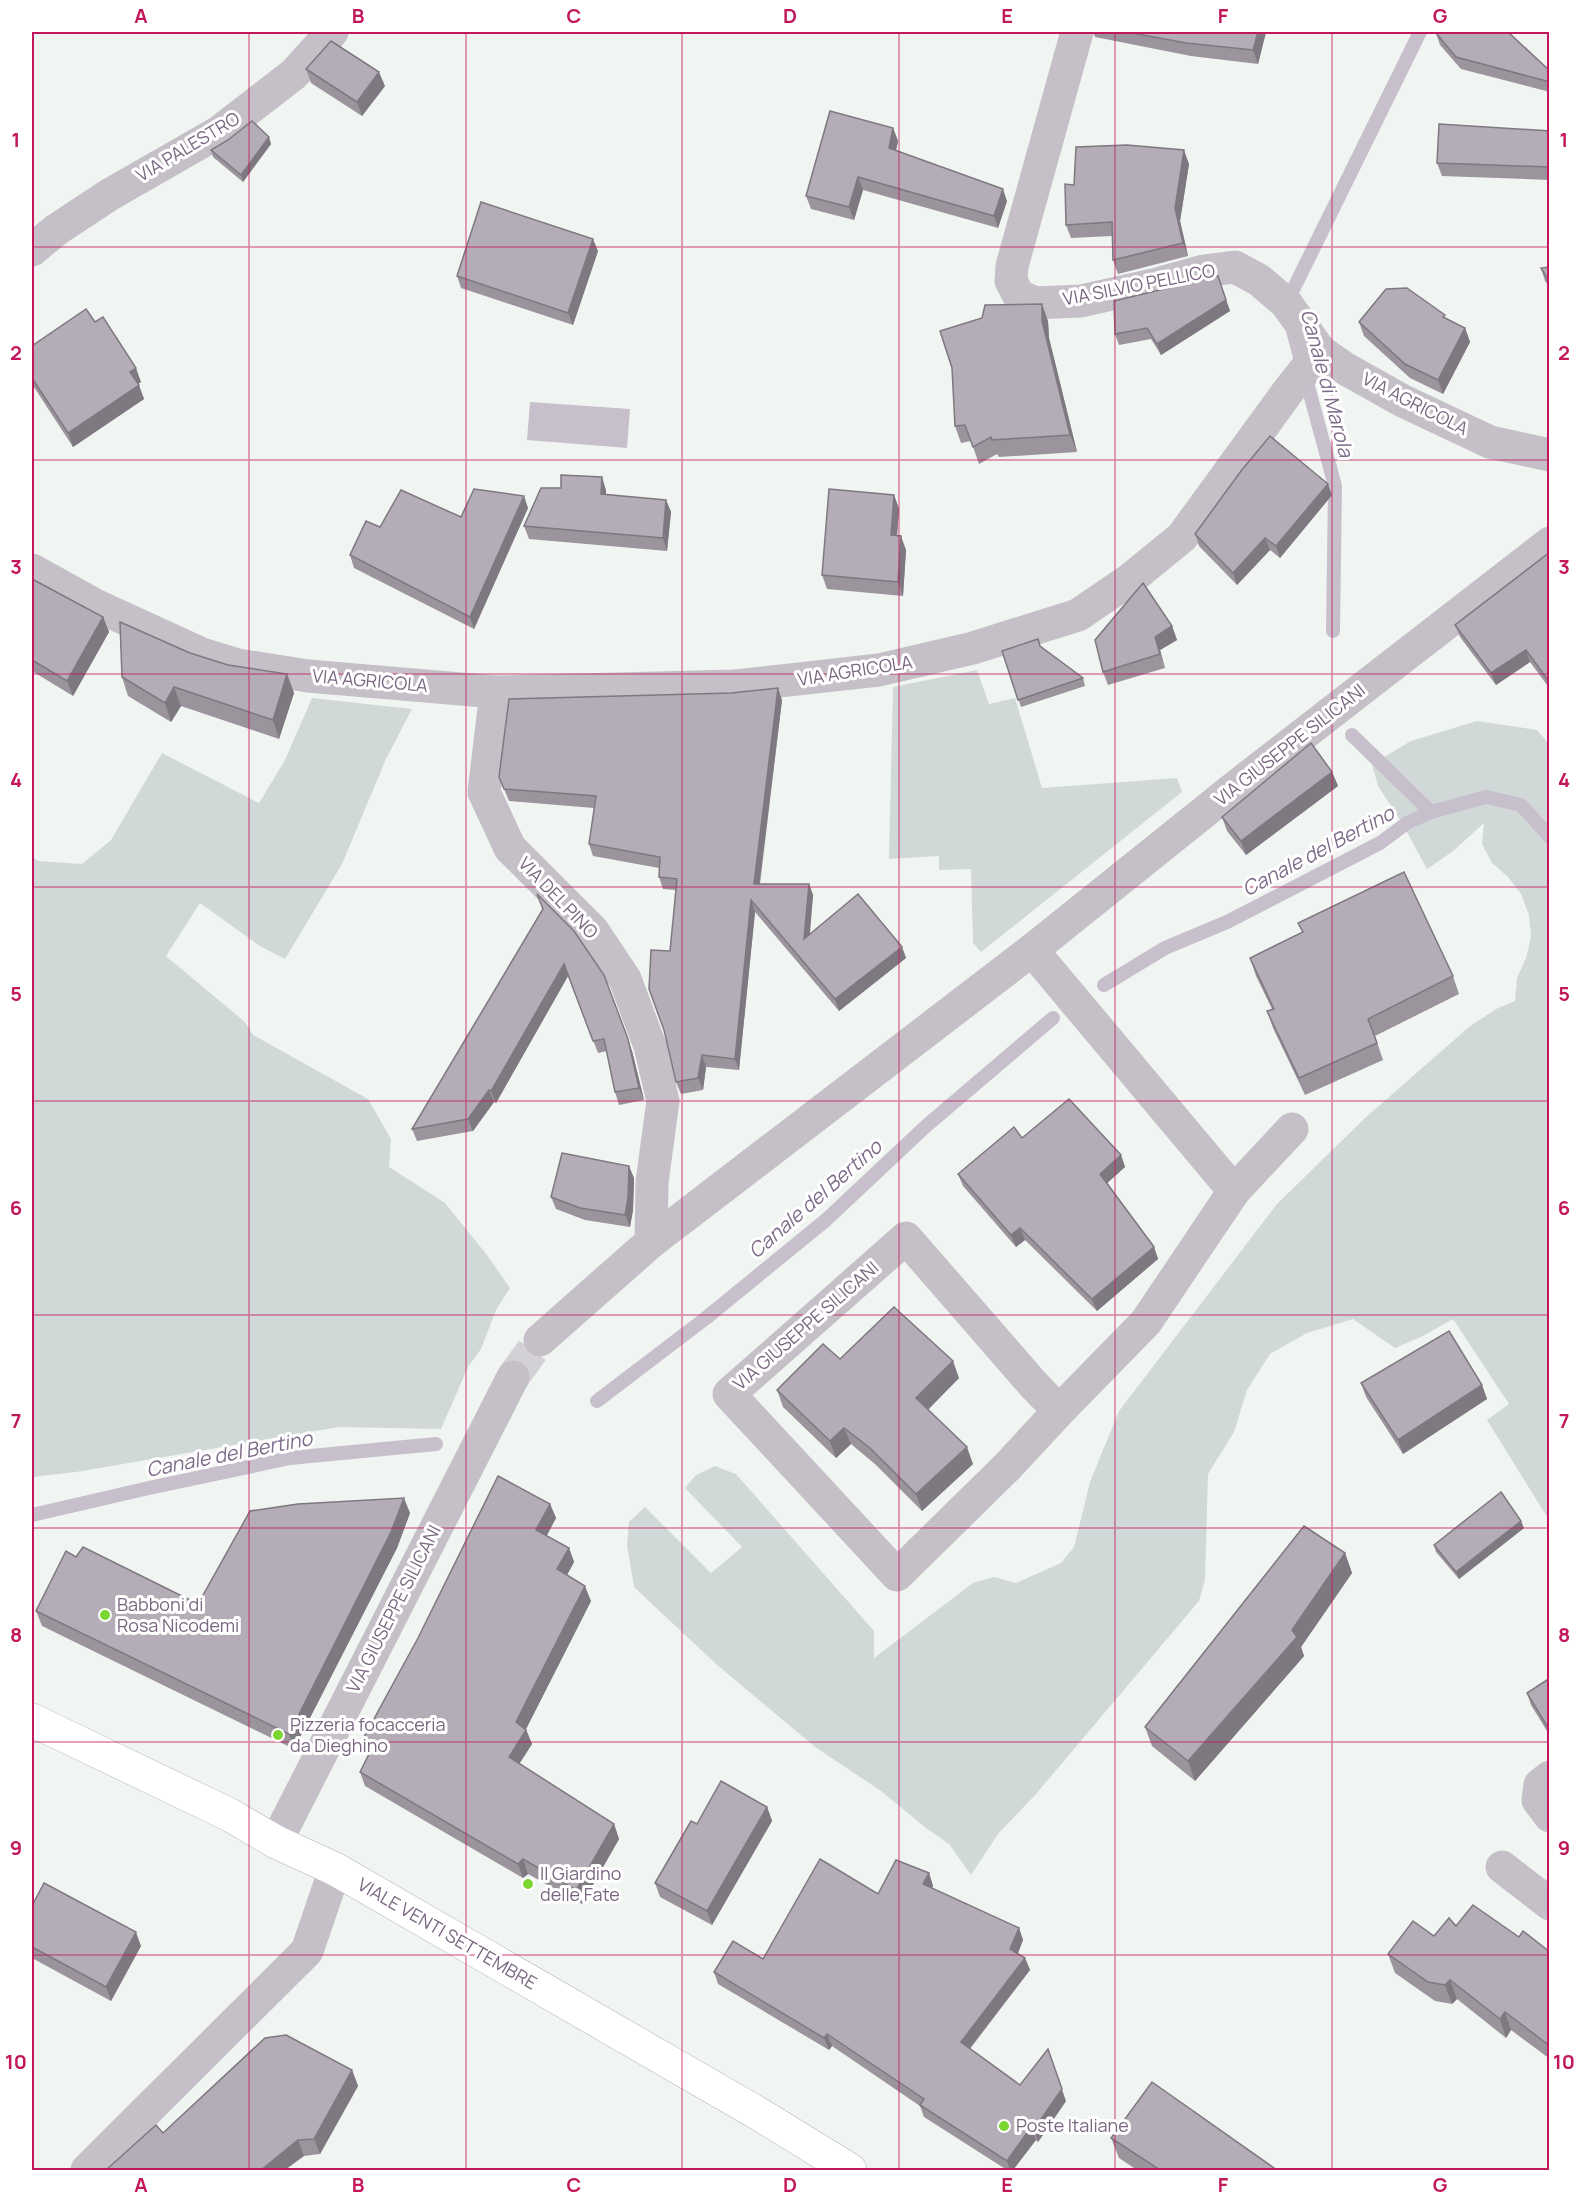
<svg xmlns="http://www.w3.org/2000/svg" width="1581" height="2202" viewBox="0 0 1581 2202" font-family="Manrope,sans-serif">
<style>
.green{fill:#d1d9d8}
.water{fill:#c7c0cc}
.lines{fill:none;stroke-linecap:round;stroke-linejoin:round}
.stream{stroke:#c7c0cc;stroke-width:14}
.minor-tunnel{stroke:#d3d1d6;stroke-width:33;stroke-dasharray:33 16;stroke-linecap:butt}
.major-casing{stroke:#b7b2b9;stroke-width:34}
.minor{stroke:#c5c0c7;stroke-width:33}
.major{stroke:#fff;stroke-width:33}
.wall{fill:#9b949d}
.shaded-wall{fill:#7e7880}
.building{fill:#b4acb7;stroke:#7e7880;stroke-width:1.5}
.grid{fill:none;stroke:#c2185b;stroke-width:1.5;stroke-opacity:0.55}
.poi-dot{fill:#7cd631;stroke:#fff;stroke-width:2}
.labels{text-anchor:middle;stroke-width:6;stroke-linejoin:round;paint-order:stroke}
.street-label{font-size:18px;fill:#7a6680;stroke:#fff}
.poi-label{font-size:18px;fill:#7a6680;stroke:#fff;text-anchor:start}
.water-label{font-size:20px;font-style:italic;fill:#7e6c8a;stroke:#fff}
.neatline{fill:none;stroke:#c2185b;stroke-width:2}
.grid-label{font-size:20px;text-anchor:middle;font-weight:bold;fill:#c2185b}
</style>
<rect width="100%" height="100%" fill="#f1f5f2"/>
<!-- green -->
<g class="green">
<polygon points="977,670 989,704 1015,698 1042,788 1177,778 1182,792 981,952 973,943 971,869 939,870 939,856 889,859 893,687"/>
<polygon points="312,698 412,709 386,759 342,864 285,959 260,946 200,903 166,956 245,1022 253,1035 368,1099 391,1139 389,1167 445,1203 487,1255 510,1288 496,1310 481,1349 468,1367 441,1429 339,1427 76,1472 32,1477 32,856 38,861 82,864 111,840 162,753 259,803 285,760"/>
<polygon points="1477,721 1537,730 1549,744 1549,1520 1487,1420 1509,1404 1453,1319 1423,1336 1395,1348 1353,1319 1307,1333 1270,1354 1247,1390 1234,1432 1208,1474 1205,1579 1199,1601 1036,1794 998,1834 971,1875 949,1844 926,1828 881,1791 815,1747 716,1664 634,1587 627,1545 629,1522 645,1507 711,1573 742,1547 685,1488 696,1475 715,1466 736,1474 874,1631 874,1658 973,1583 994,1577 1016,1583 1061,1563 1074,1547 1090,1482 1119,1411 1277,1204 1365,1118 1469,1027 1496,1009 1515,1001 1517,978 1526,958 1531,937 1529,915 1521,894 1508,877 1492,863 1482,844 1484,823 1452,852 1427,869 1402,823 1378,786 1372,764 1411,741"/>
</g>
<!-- water -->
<polygon class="water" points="530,402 630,409 627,448 527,440"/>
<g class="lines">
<!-- stream -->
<g class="stream">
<polyline points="1286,304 1420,32"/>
<polyline points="1293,331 1335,486 1333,631"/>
<polyline points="1352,735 1431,812"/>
<polyline points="1104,985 1165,948 1227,922 1380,843 1407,823 1431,812 1486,797 1521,805 1550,837"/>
<polyline points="597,1401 706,1318 826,1220 925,1127 1053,1018"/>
<polyline points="32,1515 149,1488 290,1458 436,1444"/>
</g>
<!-- minor-tunnel -->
<polyline class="minor-tunnel" points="513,1377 540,1340"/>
<defs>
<polyline id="major" points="32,1720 230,1815 276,1842 335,1869 759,2114 850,2170"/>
</defs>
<!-- major casing -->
<use href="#major" class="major-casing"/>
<!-- minor -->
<g class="minor">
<polyline points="1077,32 1012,266 1011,281 1019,296 1036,303 1081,301 1157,284 1204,271 1235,267 1259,280 1286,303 1320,351 1346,369 1403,401 1490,442 1550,455"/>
<polyline points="32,250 56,230 109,195 219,132 294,74 332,32"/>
<polyline points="32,570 95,605 202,654 238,665 308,676 496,692 735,686 879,670 973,648 1078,615 1128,581 1182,537 1289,390 1320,351"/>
<polyline points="496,692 484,792 510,848 593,931 625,979 650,1046 663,1101 652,1182 651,1242"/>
<polyline points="1032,950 1234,1191"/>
<polyline points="540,1340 651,1242 1032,950 1234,788 1550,543"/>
<polyline points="1059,1411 1007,1467 897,1575 729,1394 906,1238 1033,1384 1059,1411 1146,1322 1234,1191 1292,1129"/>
<polyline points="1550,1777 1540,1785 1538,1800 1550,1816"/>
<polyline points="276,1842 513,1377"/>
<polyline points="1502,1867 1550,1904"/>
<polyline points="87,2170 307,1951 335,1869"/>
</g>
<!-- major -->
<use href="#major" class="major"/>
</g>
<!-- wall -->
<g class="wall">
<polygon points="1093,32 1266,32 1258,64 1191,56 1095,37"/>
<polygon points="1436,33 1550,71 1550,92 1461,69 1440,45"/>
<polygon points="306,69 385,86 362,116 311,83"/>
<polygon points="893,128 898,141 896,150 1007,201 998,228 863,190 854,220 811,209 806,196"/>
<polygon points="1550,131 1550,180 1442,176 1437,163"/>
<polygon points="271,144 243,182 213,157 211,150"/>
<polygon points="1189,164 1180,221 1188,256 1118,274 1113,260 1112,236 1071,238 1066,225 1074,185"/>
<polygon points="598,251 573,325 461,288 457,276"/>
<polygon points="1550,267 1550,288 1545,281 1541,268"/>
<polygon points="1218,276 1230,311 1161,355 1151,339 1119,345 1115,334"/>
<polygon points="1446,318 1465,328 1470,342 1443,394 1410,378 1364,336 1359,322"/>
<polygon points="1048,321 1049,338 1077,452 999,457 997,454 979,464 971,441 961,443 955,426"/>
<polygon points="95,322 141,382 138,384 144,399 73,447 32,384 32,346"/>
<polygon points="606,490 606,495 666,500 671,512 667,551 529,539 524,526"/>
<polygon points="894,495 899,509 897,536 906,550 903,596 827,589 822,575"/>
<polygon points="1332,495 1280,558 1270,550 1237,585 1199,546 1195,534"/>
<polygon points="528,508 474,629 354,568 350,555 380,527"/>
<polygon points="1550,552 1550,689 1530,662 1496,685 1460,637 1455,625"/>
<polygon points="32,579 103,617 109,632 73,696 32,671"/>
<polygon points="1172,626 1177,640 1160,650 1165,668 1108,685 1103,672"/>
<polygon points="1040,646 1083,678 1085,686 1021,707 1002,651"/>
<polygon points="228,665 287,674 294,693 279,739 181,706 171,722 128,696 122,677"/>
<polygon points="782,700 760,884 809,884 813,895 810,934 902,947 906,958 839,1011 755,912 739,1070 706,1067 703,1090 681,1094 676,1082 670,951 676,890 663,889 659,877 659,868 593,856 589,844 594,808 509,801 499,777"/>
<polygon points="1332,772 1338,786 1246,855 1227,831 1222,817"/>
<polygon points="543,909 632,1051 644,1100 619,1105 615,1092 607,1051 598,1053 568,976 496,1103 494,1102 473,1131 417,1141 412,1129"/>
<polygon points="1298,923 1453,976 1459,994 1375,1036 1383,1060 1305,1095 1273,1028 1267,1011 1272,1009 1256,976 1250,958 1302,932"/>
<polygon points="1022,1138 1121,1155 1125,1167 1107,1183 1154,1247 1158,1259 1097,1311 1025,1240 1016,1247 963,1186 958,1174"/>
<polygon points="634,1178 633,1210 630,1227 585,1220 556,1209 551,1197"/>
<polygon points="840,1359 959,1378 928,1409 973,1464 922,1511 876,1465 851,1444 836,1458 783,1407 777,1390"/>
<polygon points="1361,1383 1482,1385 1487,1399 1403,1454 1366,1397"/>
<polygon points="550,1504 556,1518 546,1536 569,1548 574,1562 567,1575 591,1601 526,1729 532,1744 519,1764 614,1824 619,1839 582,1904 528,1874 523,1878 365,1786 360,1772 369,1754 363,1739"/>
<polygon points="410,1513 397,1548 294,1749 42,1626 36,1611 76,1557 198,1604"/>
<polygon points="1524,1528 1459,1579 1436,1552 1434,1545"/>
<polygon points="1345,1553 1352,1573 1301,1647 1304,1656 1195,1781 1152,1746 1145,1727"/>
<polygon points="1550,1678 1550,1736 1531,1705 1527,1693"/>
<polygon points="767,1807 772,1821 712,1925 660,1897 655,1883 697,1824"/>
<polygon points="929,1873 933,1886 932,1888 1019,1928 1023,1940 1018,1954 1025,1958 1030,1970 970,2049 1020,2085 1066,2101 1038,2142 1036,2140 1013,2170 1007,2170 924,2117 920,2106 832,2046 829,2050 718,1984 714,1972 763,1959 878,1894"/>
<polygon points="32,1906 141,1946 111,2001 32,1958"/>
<polygon points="1456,1926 1519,1937 1550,1952 1550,2059 1511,2030 1506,2038 1457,1999 1452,2004 1435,2001 1395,1973 1388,1954"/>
<polygon points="352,2070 358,2086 320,2154 304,2156 163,2133"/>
<polygon points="1111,2138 1277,2170 1137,2170 1119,2158"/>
</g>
<!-- shaded-wall -->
<g class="shaded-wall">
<polygon points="1258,32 1266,32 1258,64 1253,50"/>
<polygon points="379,72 385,86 362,116 357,102"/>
<polygon points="893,128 898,141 894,161 889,148"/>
<polygon points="269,137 271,144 243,182 241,175"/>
<polygon points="1184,150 1189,164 1180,221 1188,256 1183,243 1175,208"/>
<polygon points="858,177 863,190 854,220 849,207"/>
<polygon points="1003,189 1007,201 998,228 994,216"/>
<polygon points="593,239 598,251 573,325 568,313"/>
<polygon points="1226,300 1230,311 1161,355 1157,344"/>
<polygon points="1042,304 1048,321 1049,338 1077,452 1070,435 1042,321"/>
<polygon points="1465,328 1470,342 1443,394 1438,380"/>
<polygon points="136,368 141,382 135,386 130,372"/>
<polygon points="139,385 144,399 73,447 68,433"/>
<polygon points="602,477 606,490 606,507 601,494"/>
<polygon points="1328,484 1332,495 1280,558 1276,546"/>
<polygon points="894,495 899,509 896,549 891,535"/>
<polygon points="524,496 528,508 474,629 470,617"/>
<polygon points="666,500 671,512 667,551 663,538"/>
<polygon points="901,536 906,550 903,596 898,582"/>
<polygon points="1265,538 1270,550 1237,585 1233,573"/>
<polygon points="103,617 109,632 73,696 67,681"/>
<polygon points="1172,626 1177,640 1160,650 1165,668 1155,637"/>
<polygon points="1526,650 1530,662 1496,685 1491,673"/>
<polygon points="287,674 294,693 279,739 273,720"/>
<polygon points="174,687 181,706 171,722 165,703"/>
<polygon points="778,688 782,700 758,895 754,884"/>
<polygon points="1332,772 1338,786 1246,855 1241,841"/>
<polygon points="809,884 813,895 808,950 804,939"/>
<polygon points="751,900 755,912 739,1070 735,1059"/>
<polygon points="902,947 906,958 839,1011 835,999"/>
<polygon points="564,964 568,976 496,1103 491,1091"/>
<polygon points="628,1039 632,1051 644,1100 639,1088"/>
<polygon points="702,1055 706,1067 703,1090 698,1078"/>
<polygon points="489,1090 494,1102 473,1131 468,1119"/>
<polygon points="1121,1155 1125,1167 1104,1186 1100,1174"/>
<polygon points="629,1166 634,1178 633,1210 630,1227 625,1215"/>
<polygon points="1020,1228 1025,1240 1016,1247 1011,1235"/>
<polygon points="1154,1247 1158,1259 1097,1311 1092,1299"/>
<polygon points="953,1361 959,1378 923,1415 916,1398"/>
<polygon points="1482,1385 1487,1399 1403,1454 1398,1440"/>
<polygon points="844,1428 851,1444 836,1458 830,1441"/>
<polygon points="967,1447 973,1464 922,1511 916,1494"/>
<polygon points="404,1498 410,1513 397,1548 294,1749 289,1734"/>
<polygon points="550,1504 556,1518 542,1545 536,1530"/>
<polygon points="1521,1521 1524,1528 1459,1579 1456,1572"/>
<polygon points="569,1548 574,1562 562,1584 557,1569"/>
<polygon points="1345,1553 1352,1573 1301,1647 1304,1656 1195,1781 1188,1761 1292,1630"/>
<polygon points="585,1586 591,1601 522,1737 526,1730 532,1744 514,1772 509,1757 516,1722"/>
<polygon points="767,1807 772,1821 712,1925 707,1911"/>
<polygon points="614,1824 619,1839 582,1904 576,1890"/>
<polygon points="523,1859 528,1874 523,1878 518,1864"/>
<polygon points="929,1873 933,1886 928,1896 923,1884"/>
<polygon points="1019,1928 1023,1940 1014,1961 1010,1949"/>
<polygon points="136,1932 141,1946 111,2001 106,1987"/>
<polygon points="1025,1958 1030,1970 965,2054 961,2042"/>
<polygon points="1450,1980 1457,1999 1452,2004 1445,1985"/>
<polygon points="1505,2012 1511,2030 1506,2038 1500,2019"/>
<polygon points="827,2034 832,2046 829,2050 824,2038"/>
<polygon points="1048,2049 1066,2101 1038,2142 1034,2129"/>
<polygon points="352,2070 358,2086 320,2154 314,2139"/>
<polygon points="1031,2127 1036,2140 1013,2170 1010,2170 1007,2161"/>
<polygon points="298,2140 304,2156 285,2170 261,2170"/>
</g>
<!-- building -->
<g class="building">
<polygon points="1127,32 1258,32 1253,50 1186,43"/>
<polygon points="1437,32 1508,32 1550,71 1550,82 1456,57 1436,33"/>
<polygon points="331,41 379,72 357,102 306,69"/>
<polygon points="830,111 893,128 889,148 1003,189 994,216 858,177 849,207 806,196"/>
<polygon points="252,121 269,137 241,175 211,150 228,140"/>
<polygon points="1439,124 1550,131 1550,167 1437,163"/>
<polygon points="1127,145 1184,150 1175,208 1183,243 1113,260 1112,222 1066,225 1065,184 1074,185 1076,147"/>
<polygon points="481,202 593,239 568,313 457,276"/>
<polygon points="1550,267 1550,283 1541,268"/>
<polygon points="1218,276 1226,300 1157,344 1147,328 1115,334 1114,301"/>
<polygon points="1407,288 1445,315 1443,317 1465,328 1438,380 1405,364 1359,322 1386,289"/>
<polygon points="1042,304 1042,321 1070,435 992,440 991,437 973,447 965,425 955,426 952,368 940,331 982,318 985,305"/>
<polygon points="86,309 95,322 103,317 136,368 130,372 139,385 68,433 32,378 32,346"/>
<polygon points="1270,436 1328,484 1276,546 1265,538 1233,573 1195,534 1241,471"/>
<polygon points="561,475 602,477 601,494 666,500 663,538 524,526 541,488 561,488"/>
<polygon points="474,489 524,496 470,617 350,555 366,521 380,527 401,490 461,517"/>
<polygon points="829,489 894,495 891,535 901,536 898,582 822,575"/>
<polygon points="1550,552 1550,683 1526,650 1491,673 1455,625"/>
<polygon points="32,579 103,617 67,681 32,660"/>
<polygon points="1143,583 1172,626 1155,637 1160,654 1103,672 1095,640"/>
<polygon points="120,622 190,653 228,665 287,674 273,720 174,687 165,703 122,677"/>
<polygon points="1038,639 1040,646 1083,678 1018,700 1002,651"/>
<polygon points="778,688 754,884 809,884 804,939 858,894 902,947 835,999 751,900 735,1059 702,1055 698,1078 676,1082 664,1030 649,989 651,950 670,951 677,879 659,877 660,857 589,844 596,796 504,789 499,777 509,699 731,693"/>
<polygon points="1311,743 1332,772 1241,841 1222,817"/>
<polygon points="1404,872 1453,976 1368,1019 1377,1043 1299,1078 1267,1011 1274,1009 1250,958 1303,932 1298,923"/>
<polygon points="537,894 574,931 604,975 628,1039 639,1088 615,1092 604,1039 593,1041 564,964 491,1091 489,1090 468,1119 412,1129 543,909"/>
<polygon points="1069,1099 1121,1155 1100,1174 1154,1247 1092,1299 1020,1228 1011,1235 958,1174 1014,1127 1022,1138"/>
<polygon points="562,1153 629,1166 628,1198 625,1215 580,1208 551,1197"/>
<polygon points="894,1307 953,1361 916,1398 967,1447 916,1494 870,1448 844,1428 830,1441 777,1390 823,1344 840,1359"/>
<polygon points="1449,1331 1482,1385 1398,1440 1361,1383"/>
<polygon points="498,1476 550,1504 536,1530 569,1548 557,1569 585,1586 516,1722 526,1730 509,1757 614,1824 576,1890 523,1859 518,1864 360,1772 370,1752 363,1739 418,1638"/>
<polygon points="1501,1492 1521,1521 1456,1572 1434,1545"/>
<polygon points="404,1498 391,1532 289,1734 36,1611 66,1551 76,1557 83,1547 198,1604 250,1511 298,1504"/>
<polygon points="1304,1526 1345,1553 1292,1630 1297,1637 1188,1761 1145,1727"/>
<polygon points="1550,1678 1550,1731 1527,1693"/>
<polygon points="721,1781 767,1807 707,1911 655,1883 691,1821 697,1824"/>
<polygon points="820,1859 878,1894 896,1860 929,1873 923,1884 1019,1928 1010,1949 1025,1958 961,2042 1020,2085 1048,2049 1062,2089 1034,2129 1031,2127 1007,2161 920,2105 924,2099 827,2034 824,2038 714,1972 733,1941 763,1959"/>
<polygon points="44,1883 136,1932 106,1987 32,1947 32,1906"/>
<polygon points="1473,1905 1519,1937 1523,1931 1550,1952 1550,2046 1505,2012 1500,2019 1450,1980 1445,1985 1428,1982 1388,1954 1413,1921 1434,1936 1449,1918 1456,1926"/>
<polygon points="286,2035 352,2070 314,2139 298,2140 261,2170 106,2170 156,2125 163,2133 265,2038"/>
<polygon points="1152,2082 1277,2170 1160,2170 1111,2138"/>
</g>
<!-- grid -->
<path class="grid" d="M 249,32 L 249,2170M 466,32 L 466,2170M 682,32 L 682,2170M 899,32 L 899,2170M 1115,32 L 1115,2170M 1332,32 L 1332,2170M 32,247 L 1550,247M 32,460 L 1550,460M 32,674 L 1550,674M 32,887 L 1550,887M 32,1101 L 1550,1101M 32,1315 L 1550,1315M 32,1528 L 1550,1528M 32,1742 L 1550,1742M 32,1955 L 1550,1955"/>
<!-- markers -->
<g class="poi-dot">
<circle cx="105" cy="1615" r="6"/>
<circle cx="278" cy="1735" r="6"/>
<circle cx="528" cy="1884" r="6"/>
<circle cx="1004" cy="2126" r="6"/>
</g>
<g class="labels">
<!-- street labels -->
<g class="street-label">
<text transform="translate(188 147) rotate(-31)" y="6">VIA PALESTRO</text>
<text transform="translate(1139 285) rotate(-11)" y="6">VIA SILVIO PELLICO</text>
<text transform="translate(1415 404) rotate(27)" y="6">VIA AGRICOLA</text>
<text transform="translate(855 671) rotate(-9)" y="6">VIA AGRICOLA</text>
<text transform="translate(370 681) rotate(5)" y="6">VIA AGRICOLA</text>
<text transform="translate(1290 745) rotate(-38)" y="6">VIA GIUSEPPE SILICANI</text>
<text transform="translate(558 898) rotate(46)" y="6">VIA DEL PINO</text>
<text transform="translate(806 1326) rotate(-41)" y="6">VIA GIUSEPPE SILICANI</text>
<text transform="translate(394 1609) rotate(-63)" y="6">VIA GIUSEPPE SILICANI</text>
<text transform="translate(447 1934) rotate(30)" y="6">VIALE VENTI SETTEMBRE</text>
</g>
<!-- poi labels -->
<g class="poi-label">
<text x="117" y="1611">Babboni di<tspan x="117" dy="21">Rosa Nicodemi</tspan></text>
<text x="290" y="1731">Pizzeria focacceria<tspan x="290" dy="21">da Dieghino</tspan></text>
<text x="540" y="1880">Il Giardino<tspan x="540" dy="21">delle Fate</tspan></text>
<text x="1016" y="2132">Poste Italiane</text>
</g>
<!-- water labels -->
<g class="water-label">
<text transform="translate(1327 383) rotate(75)" y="7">Canale di Marola</text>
<text transform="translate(1318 851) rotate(-28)" y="7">Canale del Bertino</text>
<text transform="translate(815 1199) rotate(-41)" y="7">Canale del Bertino</text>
<text transform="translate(229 1454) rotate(-11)" y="7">Canale del Bertino</text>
</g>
</g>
<!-- border -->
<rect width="1581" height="2202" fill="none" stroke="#ffffff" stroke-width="66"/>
<rect x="33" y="33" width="1515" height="2136" class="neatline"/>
<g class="grid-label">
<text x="141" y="23">A</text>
<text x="358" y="23">B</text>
<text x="574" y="23">C</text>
<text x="790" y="23">D</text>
<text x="1007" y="23">E</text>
<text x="1223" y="23">F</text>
<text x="1440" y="23">G</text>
<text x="16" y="147">1</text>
<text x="1564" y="147">1</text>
<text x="16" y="360">2</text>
<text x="1564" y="360">2</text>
<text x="16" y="574">3</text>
<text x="1564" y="574">3</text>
<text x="16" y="787">4</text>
<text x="1564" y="787">4</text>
<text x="16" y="1001">5</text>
<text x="1564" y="1001">5</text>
<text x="16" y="1215">6</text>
<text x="1564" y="1215">6</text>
<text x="16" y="1428">7</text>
<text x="1564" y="1428">7</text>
<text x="16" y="1642">8</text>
<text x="1564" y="1642">8</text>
<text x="16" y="1855">9</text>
<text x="1564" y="1855">9</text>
<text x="16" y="2069">10</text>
<text x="1564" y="2069">10</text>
<text x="141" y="2192">A</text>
<text x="358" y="2192">B</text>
<text x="574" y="2192">C</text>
<text x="790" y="2192">D</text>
<text x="1007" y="2192">E</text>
<text x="1223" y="2192">F</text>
<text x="1440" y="2192">G</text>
</g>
</svg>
